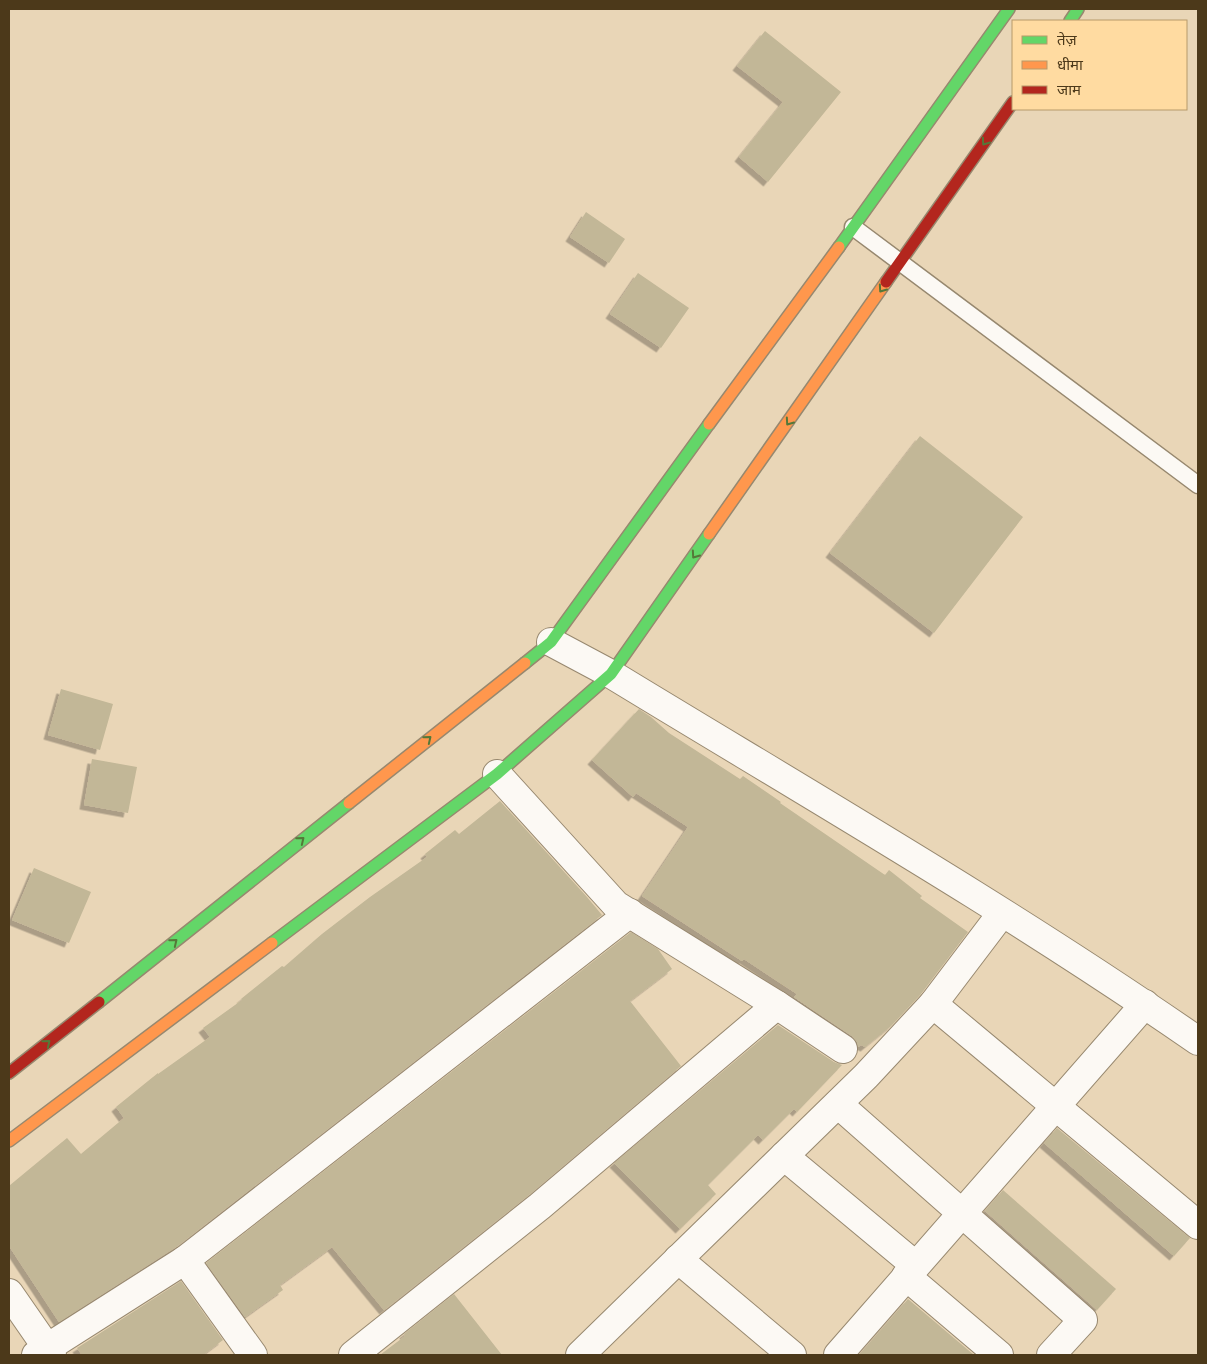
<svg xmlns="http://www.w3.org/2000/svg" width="1207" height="1364" viewBox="0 0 1207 1364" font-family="'DM Sans','Noto Sans Devanagari',sans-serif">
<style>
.building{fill:#c2b797;filter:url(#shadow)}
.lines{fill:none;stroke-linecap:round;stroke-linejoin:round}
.lane-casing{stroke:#97886f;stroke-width:19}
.street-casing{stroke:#97886f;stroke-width:30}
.fast-casing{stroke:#97886f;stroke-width:14}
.slow-casing{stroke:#97886f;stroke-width:14}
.jam-casing{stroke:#97886f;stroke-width:14}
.lane{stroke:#fcf9f4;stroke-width:16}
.street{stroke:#fcf9f4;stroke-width:28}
.fast{stroke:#63d668;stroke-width:11}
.slow{stroke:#ff974d;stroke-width:11}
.jam{stroke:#b3261e;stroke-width:11}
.oneway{stroke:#557839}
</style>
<defs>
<filter id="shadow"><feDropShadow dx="-4.5" dy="4.5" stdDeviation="0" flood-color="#0004"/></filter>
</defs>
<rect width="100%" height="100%" fill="#e9d6b7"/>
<!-- building -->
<g class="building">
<polygon points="765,31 841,92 768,182 739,157 783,102 737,66"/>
<polygon points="586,212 625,239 609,263 570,237"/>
<polygon points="638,273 689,308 661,348 610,314"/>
<polygon points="920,436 1023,517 934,633 830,553"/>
<polygon points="61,689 113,704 100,750 48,735"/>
<polygon points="639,709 651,717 669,733 740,779 743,776 781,802 780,803 885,875 889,870 922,896 920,898 968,932 921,994 891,1026 865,1047 861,1045 858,1047 857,1042 852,1036 794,997 797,994 744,959 742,961 642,896 688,827 636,793 633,797 592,760"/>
<polygon points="92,759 137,767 128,813 84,805"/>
<polygon points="500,801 587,897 602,915 176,1247 59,1322 9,1246 9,1186 67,1138 81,1154 124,1118 116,1107 158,1073 158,1074 210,1037 203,1028 242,1000 241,999 282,966 284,967 322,934 370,897 427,857 425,854 455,830 459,834"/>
<polygon points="34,868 91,892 69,943 12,920"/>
<polygon points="631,932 658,949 672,969 630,1001 681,1066 530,1194 384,1310 332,1247 280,1285 283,1290 245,1317 206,1263"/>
<polygon points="778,1025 834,1062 842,1065 797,1112 794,1109 763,1140 758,1135 708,1185 716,1194 680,1229 614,1163"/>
<polygon points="1057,1128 1190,1238 1174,1256 1044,1143"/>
<polygon points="1003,1190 1116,1289 1097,1310 985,1211"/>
<polygon points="181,1281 223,1340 203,1355 82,1355 77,1348"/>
<polygon points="454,1294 502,1355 380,1355 405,1336 404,1334"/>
<polygon points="908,1299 974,1355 859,1355"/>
</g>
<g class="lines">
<defs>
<polyline id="lane" points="853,227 1198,485"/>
<g id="street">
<path d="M 551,642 L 611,674 C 808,794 1009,910 1198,1041"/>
<polyline points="497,774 616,905 777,1005 843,1049"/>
<polyline points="933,1004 1198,1225"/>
<polyline points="838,1104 1083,1320 1051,1355"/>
<polyline points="784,1156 915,1265"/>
<polyline points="678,1259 792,1355"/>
<polyline points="185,1260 253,1355"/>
<polyline points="906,1276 999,1355"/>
<polyline points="9,1293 52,1355"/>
<polyline points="36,1355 185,1260 630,913"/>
<polyline points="353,1355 540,1206 777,1005"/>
<polyline points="580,1355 866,1076 933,1004 1002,913"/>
<polyline points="838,1355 1145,1004"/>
</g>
<g id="fast">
<polyline points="1070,21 1078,9"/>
<polyline points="839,247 1009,9"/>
<polyline points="525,663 551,642 709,424"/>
<polyline points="272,943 497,774 611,674 709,534"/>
<polyline points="99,1002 349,803"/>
</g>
<g id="slow">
<polyline points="709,424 839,247"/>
<polyline points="709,534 886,282"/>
<polyline points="349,803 525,663"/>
<polyline points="9,1141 272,943"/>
</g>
<g id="jam">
<polyline points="886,282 1013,102"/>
<polyline points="9,1073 99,1002"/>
</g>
</defs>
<!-- lane casing -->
<use href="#lane" class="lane-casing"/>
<!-- street casing -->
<use href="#street" class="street-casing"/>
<!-- fast casing -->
<use href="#fast" class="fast-casing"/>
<!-- slow casing -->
<use href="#slow" class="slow-casing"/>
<!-- jam casing -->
<use href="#jam" class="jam-casing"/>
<!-- lane -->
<use href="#lane" class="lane"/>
<!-- street -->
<use href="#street" class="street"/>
<!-- fast -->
<use href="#fast" class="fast"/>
<!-- slow -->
<use href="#slow" class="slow"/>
<!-- jam -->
<use href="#jam" class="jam"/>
</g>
<!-- one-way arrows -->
<defs><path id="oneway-chevron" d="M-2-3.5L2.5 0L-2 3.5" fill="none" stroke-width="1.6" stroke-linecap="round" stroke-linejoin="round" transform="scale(1.25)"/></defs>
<g class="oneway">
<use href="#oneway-chevron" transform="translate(985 142) rotate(125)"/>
<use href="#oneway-chevron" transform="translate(882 289) rotate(125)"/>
<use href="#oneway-chevron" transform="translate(789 422) rotate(125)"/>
<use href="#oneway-chevron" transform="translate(695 555) rotate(125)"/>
<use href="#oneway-chevron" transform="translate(428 739) rotate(-39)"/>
<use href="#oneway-chevron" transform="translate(301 840) rotate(-39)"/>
<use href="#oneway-chevron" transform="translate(174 942) rotate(-39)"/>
<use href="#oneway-chevron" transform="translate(47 1043) rotate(-39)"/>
</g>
<!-- border -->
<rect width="1207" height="1364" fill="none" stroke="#4c391a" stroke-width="20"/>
<!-- legend -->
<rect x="1012" y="20" width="175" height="90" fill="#ffdba1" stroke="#b79a6b"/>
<rect x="1022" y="36" width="25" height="8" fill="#63d668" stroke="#b79a6b"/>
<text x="1057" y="45" font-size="15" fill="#4c391a">तेज़</text>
<rect x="1022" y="61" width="25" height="8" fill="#ff974d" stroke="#b79a6b"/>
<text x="1057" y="70" font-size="15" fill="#4c391a">धीमा</text>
<rect x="1022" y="86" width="25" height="8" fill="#b3261e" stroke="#b79a6b"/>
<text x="1057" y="95" font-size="15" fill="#4c391a">जाम</text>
</svg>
